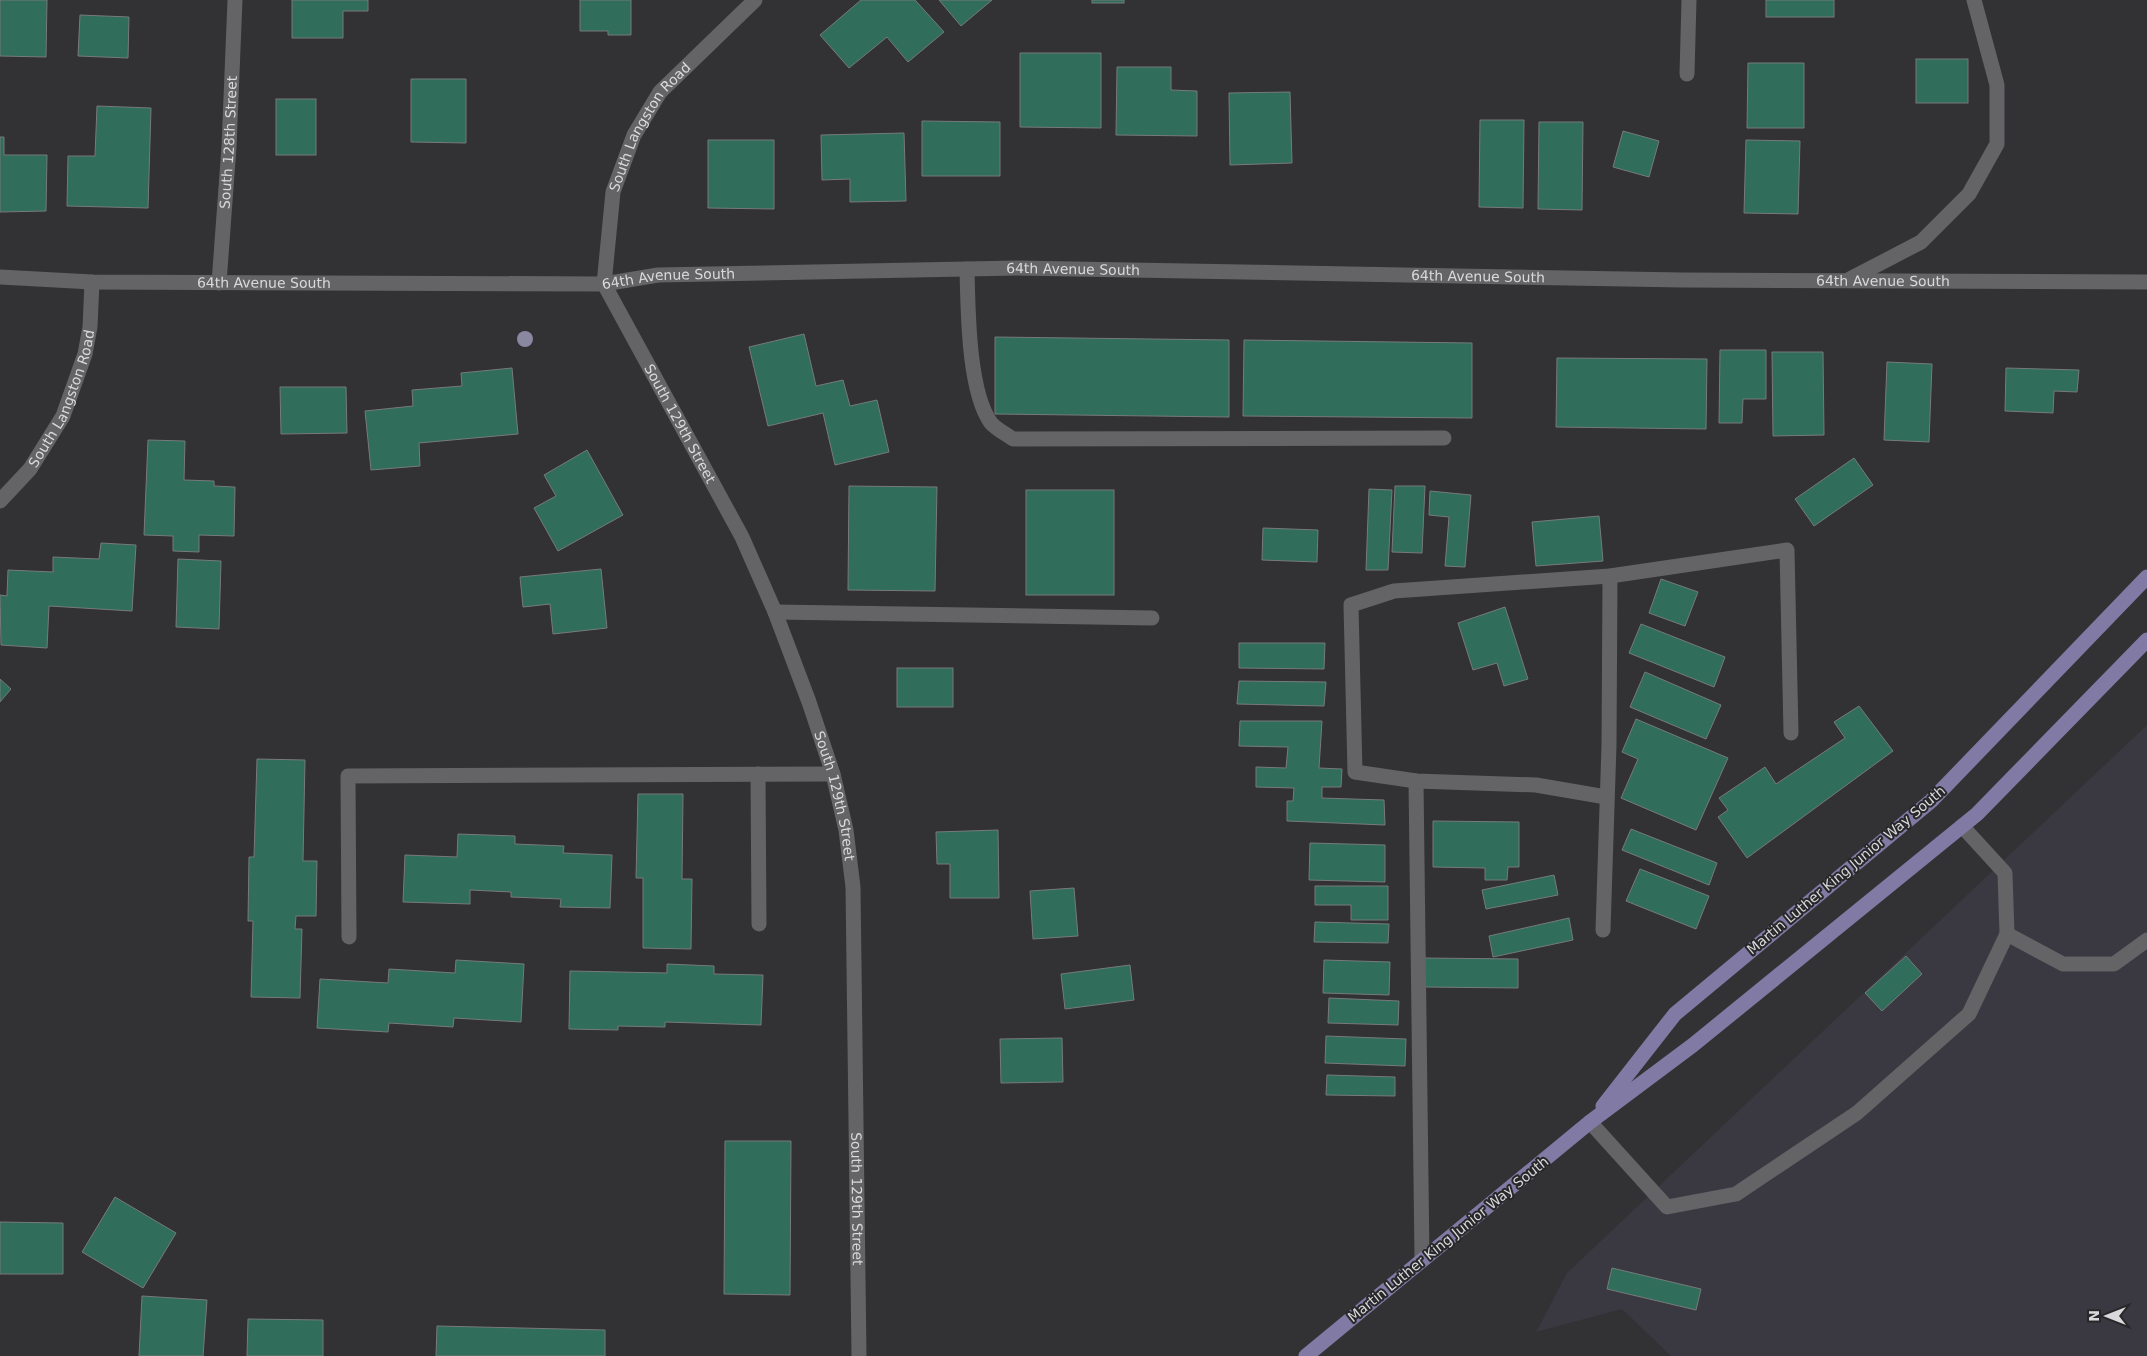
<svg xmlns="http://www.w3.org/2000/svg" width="2147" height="1356" viewBox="0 0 2147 1356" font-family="'DejaVu Sans',sans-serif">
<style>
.built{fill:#3a3942}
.building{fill:#306d5a;stroke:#777b7a}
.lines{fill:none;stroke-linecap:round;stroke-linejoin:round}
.minor{stroke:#646366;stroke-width:15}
.major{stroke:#817aa4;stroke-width:15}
.tree{fill:#8a87a0}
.labels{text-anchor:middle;stroke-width:4;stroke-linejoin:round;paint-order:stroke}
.street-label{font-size:14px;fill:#d9d9db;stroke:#28272a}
</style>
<rect width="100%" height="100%" fill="#323134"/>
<!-- built -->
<polygon class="built" points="2147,725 2147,1356 1671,1356 1622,1309 1536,1332 1567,1273"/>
<!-- building -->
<g class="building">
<polygon points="0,0 47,0 46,57 0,56"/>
<polygon points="292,0 368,0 368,11 343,11 343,38 292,38"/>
<polygon points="580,0 631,0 631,35 608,35 608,31 580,31"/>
<polygon points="861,0 915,0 944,32 908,62 887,37 849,68 820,35"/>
<polygon points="939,0 992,0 961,26"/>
<rect x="1092" y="0" width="32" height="3"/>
<rect x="1766" y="0" width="68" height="17"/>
<polygon points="80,15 129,17 128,58 78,56"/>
<polygon points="1020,53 1101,53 1101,128 1020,127"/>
<rect x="1916" y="59" width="52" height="44"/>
<polygon points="1748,63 1804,63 1804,128 1747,128"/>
<polygon points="1117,67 1171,67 1171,90 1197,91 1197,136 1116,135"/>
<polygon points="411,79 466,79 466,143 411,142"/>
<polygon points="1290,92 1292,163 1230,165 1229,93"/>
<rect x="276" y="99" width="40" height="56"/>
<polygon points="97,106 151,108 148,208 67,206 68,156 95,156"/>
<polygon points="1480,120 1524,120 1523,208 1479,207"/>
<polygon points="922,121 1000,122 1000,176 922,176"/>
<polygon points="1539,122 1583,122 1582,210 1538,209"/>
<polygon points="1623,131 1659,141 1649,177 1613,167"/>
<polygon points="904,133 906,201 850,202 850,179 822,180 821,135"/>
<polygon points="0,137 4,137 4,155 47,155 46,211 0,212"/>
<polygon points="708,140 774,140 774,209 708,208"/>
<polygon points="1746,140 1800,141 1798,214 1744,213"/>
<polygon points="804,334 816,386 843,380 850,406 877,400 889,452 835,465 823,413 768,426 749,347"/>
<polygon points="995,337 1229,340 1229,417 995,414"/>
<polygon points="1244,340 1472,343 1472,418 1243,416"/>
<polygon points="1720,350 1766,350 1766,399 1743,399 1742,423 1719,423"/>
<polygon points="1772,352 1823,352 1824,435 1773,436"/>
<polygon points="1557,358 1707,359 1706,429 1556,427"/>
<polygon points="1887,362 1932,364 1929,442 1884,440"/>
<polygon points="512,368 518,434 419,443 420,466 371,470 365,411 413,406 412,390 462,386 461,373"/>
<polygon points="2006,368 2079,370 2077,392 2054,391 2053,413 2005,411"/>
<polygon points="280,387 346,387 347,433 281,434"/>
<polygon points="148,440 185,441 184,480 214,481 214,486 235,487 234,536 199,535 199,552 173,551 173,536 144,535"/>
<polygon points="587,450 623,515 558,551 534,508 556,496 544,475"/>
<polygon points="1854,458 1873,485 1814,526 1795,499"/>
<polygon points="849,486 937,487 935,591 848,590"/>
<polygon points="1395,486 1425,486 1422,553 1392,552"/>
<polygon points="1369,489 1392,490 1388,570 1366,570"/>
<rect x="1026" y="490" width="88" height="105"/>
<polygon points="1430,491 1471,495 1465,567 1445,566 1449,517 1429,515"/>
<polygon points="1599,516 1603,561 1536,566 1532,522"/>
<polygon points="1263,528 1318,530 1317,562 1262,560"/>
<polygon points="101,543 136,545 132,611 49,606 47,648 1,645 0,595 7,596 8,570 53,572 53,557 99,559"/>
<polygon points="178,559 221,561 219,629 176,627"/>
<polygon points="601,569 607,628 553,634 550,604 523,607 520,577"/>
<polygon points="1661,579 1698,592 1685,626 1649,613"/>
<polygon points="1505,607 1528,679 1504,686 1497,663 1473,670 1458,623"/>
<polygon points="1641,624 1725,657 1714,687 1629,653"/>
<polygon points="1239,643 1325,643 1324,669 1239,668"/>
<rect x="897" y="668" width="56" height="39"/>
<polygon points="1645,672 1721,705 1706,739 1630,707"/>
<polygon points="0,679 11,689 0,702"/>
<polygon points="1239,681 1326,682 1324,706 1237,704"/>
<polygon points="1859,706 1893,751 1747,858 1718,817 1728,810 1719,798 1765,767 1776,784 1845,738 1834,722"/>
<polygon points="1636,719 1728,758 1696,830 1621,798 1638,759 1622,752"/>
<polygon points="1240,721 1322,721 1319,768 1342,769 1341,787 1322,787 1322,798 1384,800 1385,825 1287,821 1287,801 1293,801 1294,788 1256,787 1256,767 1286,768 1288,747 1239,746"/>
<polygon points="257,759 305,760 303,861 317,861 316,916 296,916 295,929 302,929 300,998 251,997 253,921 248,921 249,857 254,857"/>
<polygon points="638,794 683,794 682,879 692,879 691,949 643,948 643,878 636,878"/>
<polygon points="1433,821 1519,822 1519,867 1508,867 1507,880 1485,880 1485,868 1433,867"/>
<polygon points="1631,829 1717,863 1709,885 1622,850"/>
<polygon points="998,830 999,898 950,898 950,864 937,864 936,832"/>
<polygon points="458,834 515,836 515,844 564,846 563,853 612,855 610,908 560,907 561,899 511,897 511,892 470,890 470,904 403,902 405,855 457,857"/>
<polygon points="1310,843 1385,845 1385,882 1309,880"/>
<polygon points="1640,869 1709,896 1696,929 1626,901"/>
<polygon points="1554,875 1558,895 1486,909 1482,890"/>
<polygon points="1315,886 1388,886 1388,920 1351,920 1351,905 1315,905"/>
<polygon points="1074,888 1078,936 1033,939 1030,891"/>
<polygon points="1569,918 1573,940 1493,957 1489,936"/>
<polygon points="1315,922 1389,924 1388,943 1314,942"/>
<polygon points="1906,956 1922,974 1882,1011 1865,993"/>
<polygon points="1424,958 1518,959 1518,988 1424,987"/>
<polygon points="456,960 524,964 521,1022 454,1018 453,1027 389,1023 388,1032 317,1028 320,979 388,983 389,969 455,973"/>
<polygon points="1324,960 1390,962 1389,995 1323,993"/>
<polygon points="667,964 714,966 714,974 763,975 761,1025 665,1022 665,1027 618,1026 618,1030 569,1029 570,971 667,973"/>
<polygon points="1130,965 1134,1000 1065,1009 1061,974"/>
<polygon points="1329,998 1399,1001 1398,1025 1328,1023"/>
<polygon points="1326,1036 1406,1039 1405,1066 1325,1063"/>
<polygon points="1062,1038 1063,1082 1001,1083 1000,1039"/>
<polygon points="1327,1075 1395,1077 1395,1096 1326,1095"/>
<polygon points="725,1141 791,1141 790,1295 724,1294"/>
<polygon points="115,1197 176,1233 143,1288 82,1252"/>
<polygon points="0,1222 63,1223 63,1274 0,1274"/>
<polygon points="1612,1268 1701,1289 1696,1310 1607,1289"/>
<polygon points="142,1296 207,1300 203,1356 139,1356"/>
<polygon points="248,1319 323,1320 323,1356 247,1356"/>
<polygon points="437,1326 605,1330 605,1356 436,1356"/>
</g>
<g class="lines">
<!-- minor -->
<g class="minor">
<polyline points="1687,74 1689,0"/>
<path d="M 967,269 C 968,308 968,392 991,423 C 996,429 1006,434 1013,439 L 1444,438"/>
<path id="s1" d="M 0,277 L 92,282 L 604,284 L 658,275 L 1017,268 L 1683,280 L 2147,282"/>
<polyline points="1850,279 1921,242 1969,194 1997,144 1997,85 1974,0"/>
<path id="s2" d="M 219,283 L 229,147 L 235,0"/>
<path id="s3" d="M 604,284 L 742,537 L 775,612 L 809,702 L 833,774 L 846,830 L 853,887 L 859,1356"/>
<path id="s4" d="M 604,284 L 613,192 L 634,135 L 660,92 L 755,0"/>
<path id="s5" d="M 0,501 L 30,469 L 63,416 L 85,354 L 90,327 L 92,282"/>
<polyline points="775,612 1152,618"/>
<polyline points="758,774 759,924"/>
<polyline points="1416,781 1422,1258"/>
<polyline points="1606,797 1536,785 1416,781 1355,772 1351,605 1394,591 1610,576 1787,550 1791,733"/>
<polyline points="1603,930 1609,745 1610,576"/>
<polyline points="2007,934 2063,964 2114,964 2147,940"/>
<polyline points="349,937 348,776 833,774"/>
<polyline points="1590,1122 1667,1207 1736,1194 1857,1113 1969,1014 2007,934 2005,873 1962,826"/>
</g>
<!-- major -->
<g class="major">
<polyline points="1603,1106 1675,1014 1931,801 2147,577"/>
<polyline points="1306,1356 1590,1122 1693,1045 1977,814 2147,640"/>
</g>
</g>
<!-- trees -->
<circle class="tree" cx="525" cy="339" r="8"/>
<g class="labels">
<!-- street labels -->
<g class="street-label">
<text dy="5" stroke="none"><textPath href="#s4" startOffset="168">South Langston Road</textPath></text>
<text dy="5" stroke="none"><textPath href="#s2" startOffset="141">South 128th Street</textPath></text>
<text dy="5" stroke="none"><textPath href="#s1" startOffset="1074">64th Avenue South</textPath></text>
<text dy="5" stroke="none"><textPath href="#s1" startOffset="1479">64th Avenue South</textPath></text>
<text dy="5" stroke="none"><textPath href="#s1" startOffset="669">64th Avenue South</textPath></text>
<text dy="5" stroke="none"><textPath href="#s1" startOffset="1884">64th Avenue South</textPath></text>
<text dy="5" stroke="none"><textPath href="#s1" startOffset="264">64th Avenue South</textPath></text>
<text dy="5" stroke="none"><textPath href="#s5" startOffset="122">South Langston Road</textPath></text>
<text dy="5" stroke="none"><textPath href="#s3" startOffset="159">South 129th Street</textPath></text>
<text dy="5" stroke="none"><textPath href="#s3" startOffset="564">South 129th Street</textPath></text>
<text transform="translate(1846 870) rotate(-40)" y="5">Martin Luther King Junior Way South</text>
<text dy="5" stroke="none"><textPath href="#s3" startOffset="969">South 129th Street</textPath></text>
<text transform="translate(1448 1239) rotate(-39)" y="5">Martin Luther King Junior Way South</text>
</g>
</g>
<!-- north arrow -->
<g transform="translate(2107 1316) rotate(270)" stroke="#28272a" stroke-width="4" paint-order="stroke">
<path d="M0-4L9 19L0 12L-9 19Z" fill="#d9d9db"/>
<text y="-8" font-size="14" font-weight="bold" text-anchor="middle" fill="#d9d9db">N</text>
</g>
</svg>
